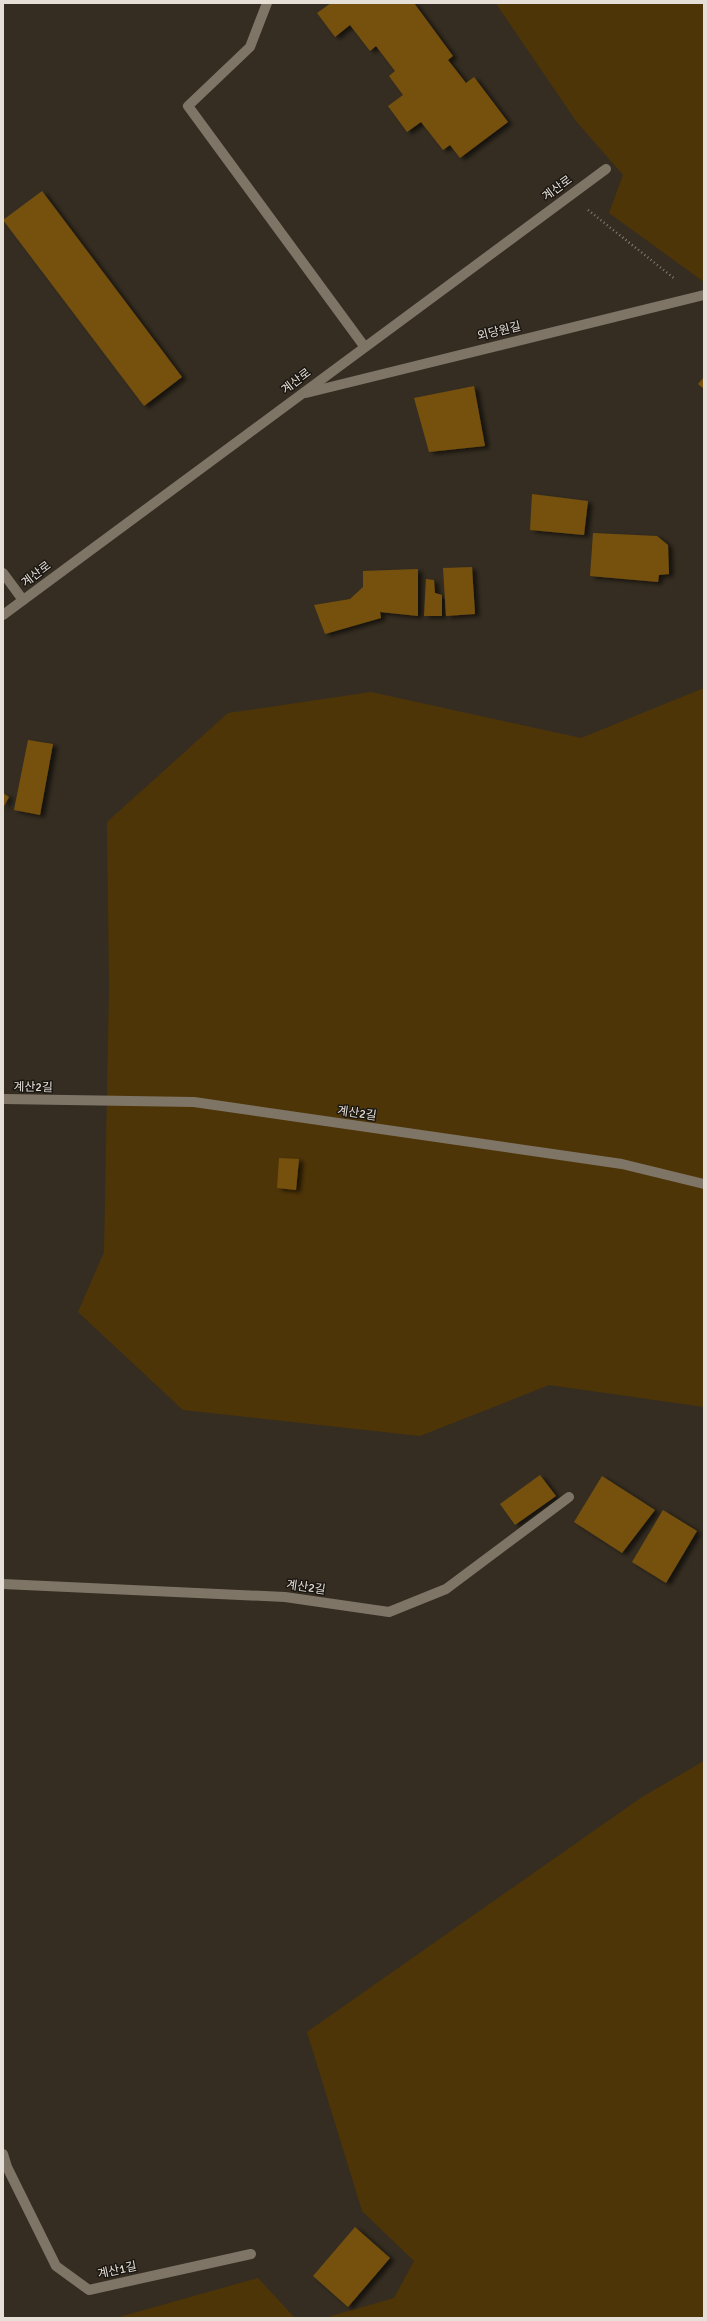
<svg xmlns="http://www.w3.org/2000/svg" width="707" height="2321" viewBox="0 0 707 2321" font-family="Signika,'Noto Sans KR',sans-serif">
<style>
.green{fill:#4e3507}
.building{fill:#755110;filter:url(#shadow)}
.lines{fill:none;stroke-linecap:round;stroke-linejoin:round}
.path{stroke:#867f75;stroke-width:2.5;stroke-dasharray:1 3;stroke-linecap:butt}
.service{stroke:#7e7567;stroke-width:10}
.minor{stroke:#7e7567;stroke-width:10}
.labels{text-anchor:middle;stroke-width:3;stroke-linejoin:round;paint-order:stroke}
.street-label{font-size:12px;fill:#e5dfd8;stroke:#1a1611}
</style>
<defs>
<filter id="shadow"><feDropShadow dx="4.5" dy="2.5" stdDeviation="2" flood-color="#0009"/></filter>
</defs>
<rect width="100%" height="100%" fill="#352d21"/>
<!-- green -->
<g class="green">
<polygon points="499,3 704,3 704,282 609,213 623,175 576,121 497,5"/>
<polygon points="704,688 704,1407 549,1385 420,1436 183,1410 78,1312 104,1252 109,988 107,822 228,713 371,692 581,738"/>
<polygon points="704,1761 704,2318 324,2318 394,2298 414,2261 362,2211 307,2032 642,1797"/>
<polygon points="258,2278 295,2318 119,2317"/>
</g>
<!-- building -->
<g class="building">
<polygon points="331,3 414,3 453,56 448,60 466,83 474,77 508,122 460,158 450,145 443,150 421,122 407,132 388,106 403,95 389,76 395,71 376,46 370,51 350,25 335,37 317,13"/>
<polygon points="42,191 182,377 144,406 3,220"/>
<polygon points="704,377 704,389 698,384"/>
<polygon points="474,386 485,446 429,452 414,398"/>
<polygon points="532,494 588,501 584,535 530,530"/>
<polygon points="593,533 657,536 668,545 669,574 659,575 658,582 590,576"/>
<polygon points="472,567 475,614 446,616 443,568"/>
<polygon points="418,569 418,616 380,612 381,618 325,634 314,605 350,599 363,587 363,571"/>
<polygon points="426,579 434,580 435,593 442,595 442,616 424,616"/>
<polygon points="28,740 53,744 40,815 14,810"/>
<polygon points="3,793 9,797 3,808"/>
<polygon points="279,1158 299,1159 296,1190 277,1188"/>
<polygon points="540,1475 556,1496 515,1525 500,1504"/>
<polygon points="602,1476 655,1510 622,1553 574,1522"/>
<polygon points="663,1510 697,1531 666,1583 632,1562"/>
<polygon points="355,2227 390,2258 348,2307 313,2276"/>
</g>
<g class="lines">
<!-- path -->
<polyline class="path" points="588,210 675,279"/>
<!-- service -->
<polyline class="service" points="267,3 250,47 188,106 364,346"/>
<!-- minor -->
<g class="minor">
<polyline points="306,393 704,295"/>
<polyline points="3,573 23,600"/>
<polyline points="3,615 606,169"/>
<polyline points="3,1099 194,1102 622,1164 704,1184"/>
<polyline points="3,1584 285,1597 389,1612 446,1589 569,1497"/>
<polyline points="3,2154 7,2167 56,2266 89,2290 251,2254"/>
</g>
</g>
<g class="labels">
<!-- street labels -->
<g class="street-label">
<text transform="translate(557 188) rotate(-36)" y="4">계산로</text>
<text transform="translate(499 331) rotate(-14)" y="4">외당원길</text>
<text transform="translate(296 381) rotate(-37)" y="4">계산로</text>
<text transform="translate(36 574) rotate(-37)" y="4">계산로</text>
<text transform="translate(33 1087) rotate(1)" y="4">계산2길</text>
<text transform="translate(357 1113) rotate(8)" y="4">계산2길</text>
<text transform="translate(306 1587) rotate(8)" y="4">계산2길</text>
<text transform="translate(117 2270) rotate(-12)" y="4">계산1길</text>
</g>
</g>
<!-- border -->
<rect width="707" height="2321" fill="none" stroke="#e5dfd8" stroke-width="8"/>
</svg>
